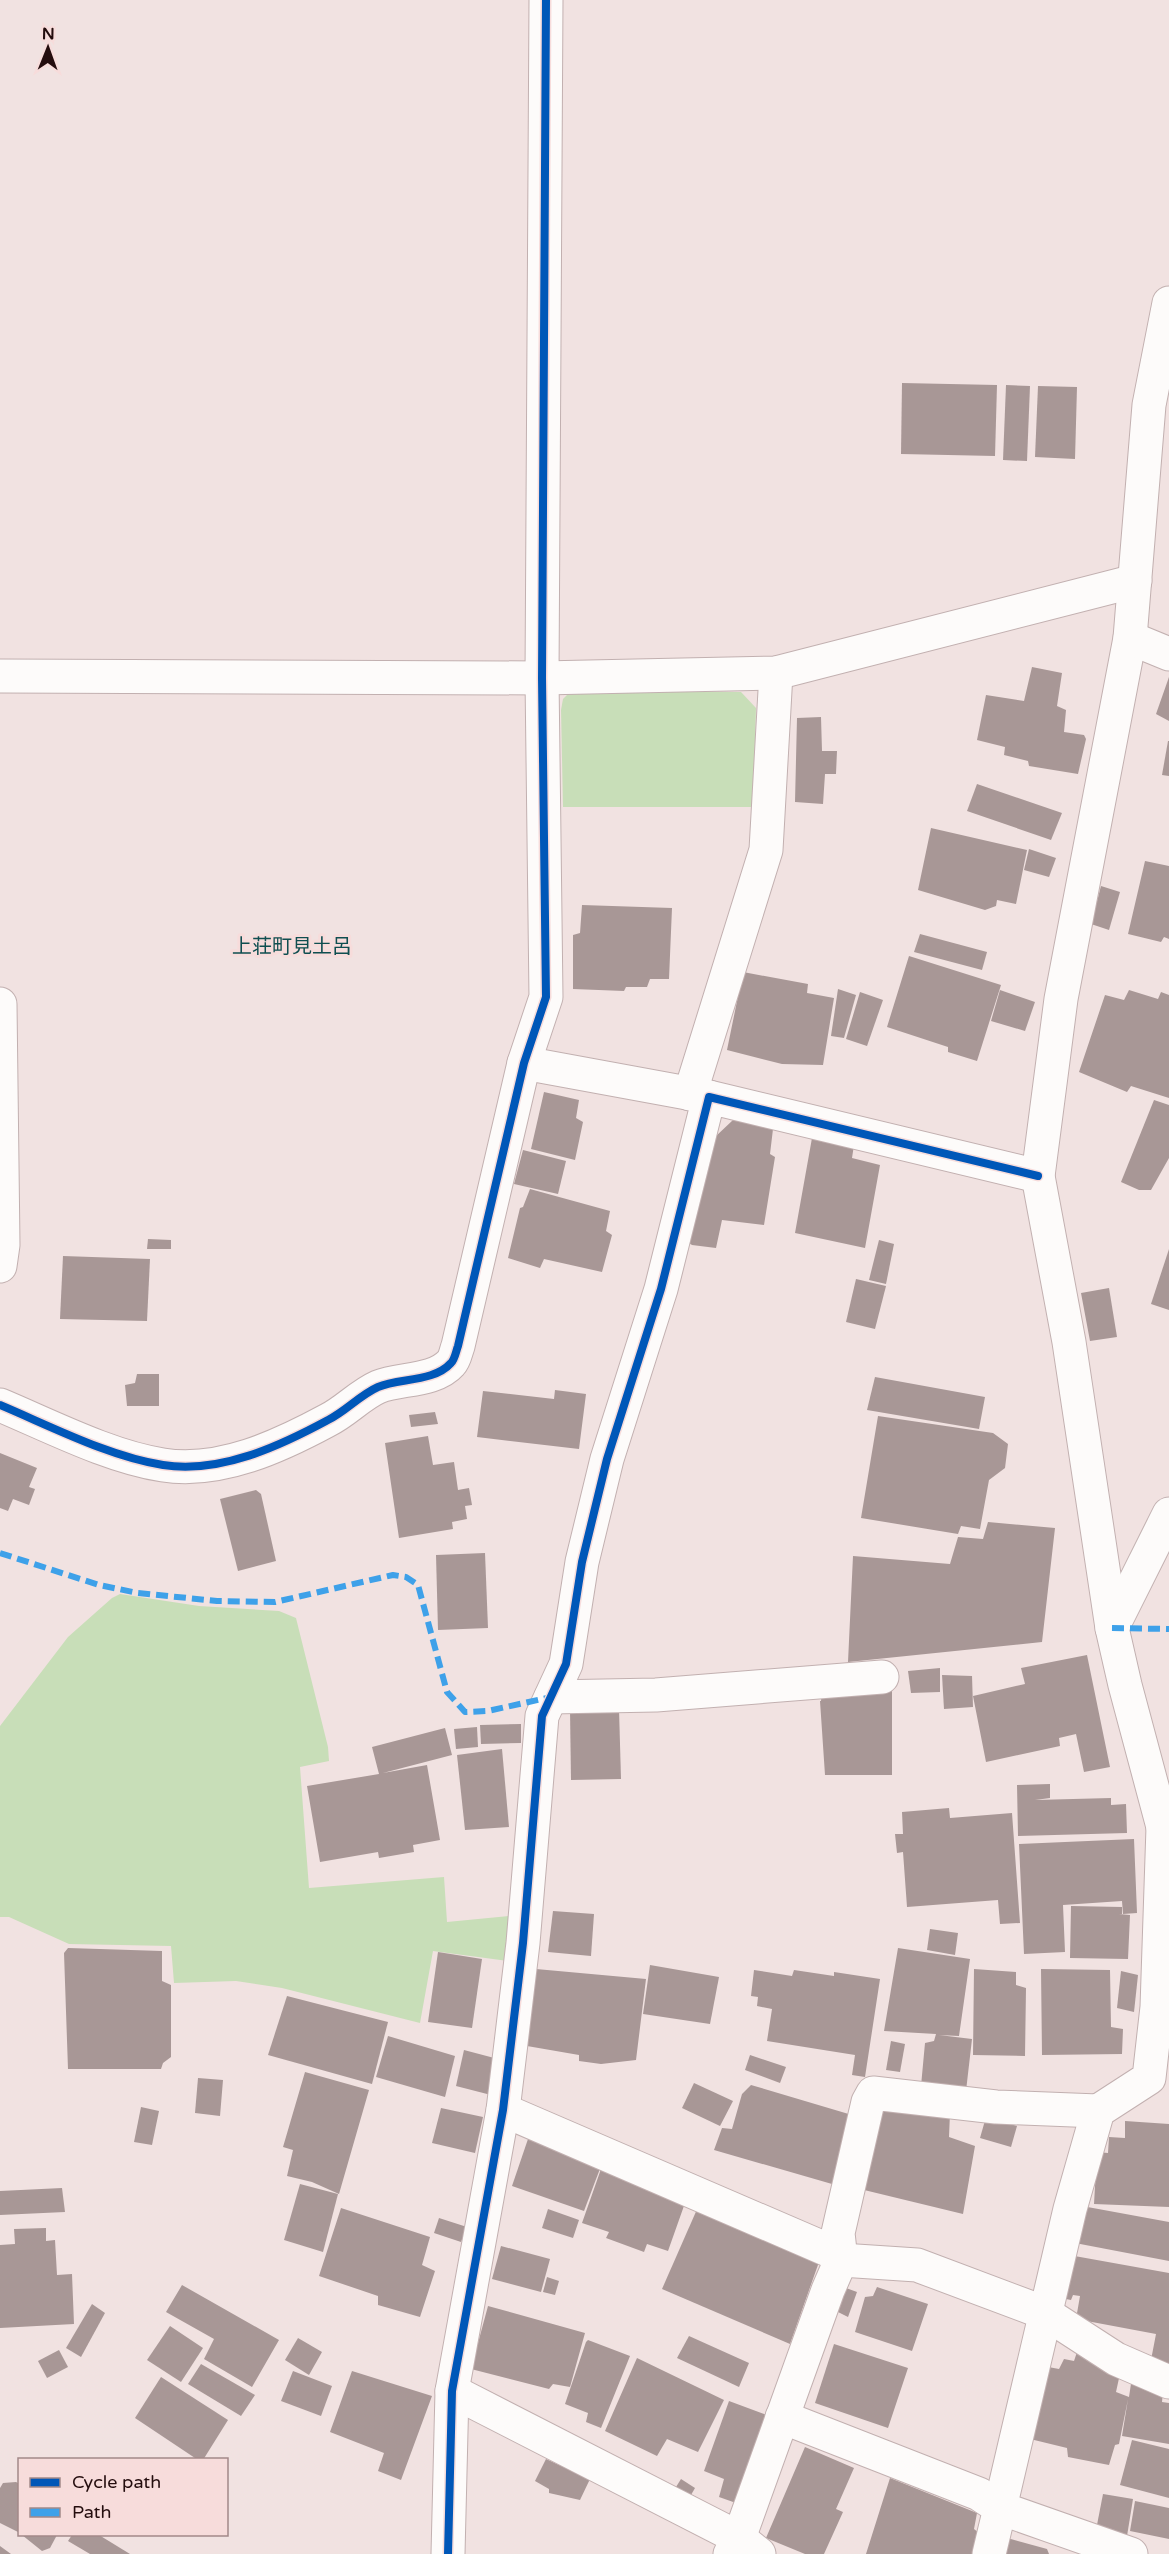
<svg xmlns="http://www.w3.org/2000/svg" width="1169" height="2554" viewBox="0 0 1169 2554" font-family="'Varela Round','Noto Sans JP',sans-serif">
<style>
.grass{fill:#c8deb8}
.building{fill:#a89796}
.lines{fill:none;stroke-linecap:round;stroke-linejoin:round}
.minor-casing{stroke:#c2b0b0;stroke-width:35}
.minor{stroke:#fdfbfa;stroke-width:33}
.quiet{stroke:#3ea1e9;stroke-width:6;stroke-dasharray:12 6;stroke-linecap:butt}
.cycleway-casing{stroke:#f7dcdb;stroke-width:11}
.cycleway{stroke:#0057b8;stroke-width:8}
.labels{text-anchor:middle;stroke-width:6;stroke-linejoin:round;paint-order:stroke}
.quarter-label{font-size:20px;fill:#0f4e50;stroke:#f7dcdb}
</style>
<rect width="100%" height="100%" fill="#f1e2e1"/>
<!-- grass -->
<g class="grass">
<polygon points="580,691 741,692 756,708 753,807 563,807 561,710 563,699 570,692"/>
<polygon points="120,1594 199,1606 279,1611 296,1618 328,1747 329,1761 300,1767 309,1888 444,1877 447,1922 509,1916 508,1961 433,1951 420,2023 282,1988 236,1981 174,1983 171,1946 69,1944 9,1917 0,1917 0,1726 68,1637 112,1598"/>
</g>
<!-- building -->
<g class="building">
<polygon points="902,383 997,385 995,456 901,454"/>
<polygon points="1006,385 1030,386 1027,461 1003,460"/>
<polygon points="1038,386 1077,387 1075,459 1035,457"/>
<polygon points="1032,667 1062,673 1057,706 1066,710 1064,732 1084,735 1086,739 1078,774 1029,766 1028,761 1004,755 1005,747 977,740 986,695 1024,701"/>
<polygon points="1169,677 1169,721 1156,714"/>
<polygon points="821,717 822,751 837,751 836,774 825,774 823,804 795,802 797,718"/>
<polygon points="1168,741 1169,741 1169,776 1162,775"/>
<polygon points="977,784 1062,813 1051,840 967,811"/>
<polygon points="931,828 1027,850 1016,904 997,900 996,906 985,910 918,890"/>
<polygon points="1029,849 1056,858 1049,877 1024,870"/>
<polygon points="1145,861 1169,866 1169,939 1164,937 1161,942 1128,934"/>
<polygon points="1101,886 1120,892 1109,930 1091,924"/>
<polygon points="582,905 672,908 669,979 650,979 647,987 626,987 624,991 573,989 573,935 580,933"/>
<polygon points="920,934 987,952 982,970 914,952"/>
<polygon points="909,956 1001,985 977,1061 948,1052 948,1047 887,1027"/>
<polygon points="743,972 808,984 807,993 834,998 823,1065 782,1064 727,1050"/>
<polygon points="838,989 856,995 844,1038 831,1036"/>
<polygon points="1000,990 1035,1002 1025,1031 991,1021"/>
<polygon points="1129,990 1158,999 1161,992 1169,995 1169,1098 1131,1086 1127,1092 1079,1072 1105,995 1124,1000"/>
<polygon points="860,992 883,1000 867,1046 846,1039"/>
<polygon points="544,1092 579,1100 576,1118 583,1122 575,1160 531,1149"/>
<polygon points="1154,1100 1169,1105 1169,1158 1151,1190 1139,1190 1121,1182"/>
<polygon points="733,1120 773,1129 770,1154 775,1157 764,1225 722,1220 716,1248 692,1245 689,1243 715,1137"/>
<polygon points="812,1138 854,1145 852,1158 880,1165 865,1248 795,1233"/>
<polygon points="523,1150 566,1161 558,1194 514,1184"/>
<polygon points="530,1189 610,1211 606,1231 612,1235 602,1272 544,1259 540,1268 508,1258 520,1208 523,1207"/>
<polygon points="148,1239 171,1240 171,1249 147,1249"/>
<polygon points="879,1240 894,1244 886,1284 869,1280"/>
<polygon points="1169,1249 1169,1310 1151,1304"/>
<polygon points="63,1256 150,1259 147,1321 60,1319"/>
<polygon points="856,1279 886,1286 875,1329 846,1322"/>
<polygon points="1109,1288 1117,1337 1090,1341 1081,1293"/>
<polygon points="137,1374 159,1374 159,1406 127,1406 125,1385 135,1383"/>
<polygon points="875,1377 985,1397 979,1429 867,1410"/>
<polygon points="555,1390 586,1394 579,1449 477,1437 483,1391 554,1399"/>
<polygon points="435,1412 438,1424 411,1427 409,1415"/>
<polygon points="878,1416 993,1433 1008,1444 1005,1468 989,1480 980,1529 961,1526 958,1534 861,1518"/>
<polygon points="428,1436 433,1465 454,1462 458,1490 469,1488 472,1505 465,1506 467,1519 452,1522 453,1529 399,1538 385,1443"/>
<polygon points="0,1453 37,1468 29,1487 35,1489 29,1505 13,1499 8,1511 0,1508"/>
<polygon points="256,1490 261,1494 276,1561 238,1571 220,1499"/>
<polygon points="988,1522 1055,1528 1042,1642 848,1662 853,1556 950,1564 958,1537 983,1539"/>
<polygon points="485,1553 488,1628 438,1630 436,1555"/>
<polygon points="1087,1655 1110,1767 1084,1772 1076,1734 1059,1738 1060,1746 986,1762 973,1696 1025,1684 1021,1668"/>
<polygon points="940,1668 940,1692 911,1693 908,1671"/>
<polygon points="942,1675 972,1676 973,1707 944,1709"/>
<polygon points="822,1687 892,1689 892,1775 825,1775 820,1701 821,1701"/>
<polygon points="619,1709 621,1779 571,1780 570,1710"/>
<polygon points="521,1724 521,1743 481,1744 480,1725"/>
<polygon points="477,1727 478,1747 456,1749 454,1729"/>
<polygon points="445,1728 452,1755 383,1773 427,1765 440,1840 413,1845 414,1852 379,1858 378,1852 320,1862 307,1786 379,1774 372,1747"/>
<polygon points="502,1749 509,1827 465,1830 457,1755"/>
<polygon points="1050,1784 1050,1798 1035,1800 1111,1798 1111,1805 1126,1804 1127,1833 1018,1836 1017,1785"/>
<polygon points="949,1808 950,1818 1012,1813 1020,1923 1000,1924 998,1900 907,1907 903,1852 897,1853 895,1834 903,1834 902,1812"/>
<polygon points="1134,1839 1137,1913 1123,1914 1122,1901 1063,1905 1065,1952 1024,1954 1019,1844"/>
<polygon points="1071,1906 1122,1907 1122,1914 1119,1914 1130,1915 1128,1959 1070,1958"/>
<polygon points="553,1911 594,1914 591,1956 548,1952"/>
<polygon points="930,1929 958,1933 955,1955 927,1950"/>
<polygon points="68,1948 162,1951 162,1981 171,1985 171,2057 163,2063 161,2069 68,2069 64,1953"/>
<polygon points="898,1948 970,1959 959,2036 939,2035 972,2039 966,2091 921,2086 925,2043 934,2041 936,2034 884,2031"/>
<polygon points="438,1952 482,1959 472,2028 428,2022"/>
<polygon points="650,1965 719,1977 710,2024 643,2014"/>
<polygon points="536,1969 646,1979 636,2060 601,2064 579,2061 579,2055 527,2046"/>
<polygon points="974,1969 1016,1972 1016,1985 1026,1988 1025,2056 973,2055"/>
<polygon points="1041,1969 1110,1970 1111,2027 1123,2029 1122,2054 1042,2055"/>
<polygon points="754,1970 792,1976 794,1970 834,1976 834,1972 880,1979 865,2077 852,2075 855,2055 767,2041 772,2009 757,2006 758,1997 751,1996"/>
<polygon points="1121,1971 1138,1975 1134,2012 1117,2008"/>
<polygon points="287,1996 388,2022 372,2084 268,2055"/>
<polygon points="388,2036 455,2056 445,2097 376,2077"/>
<polygon points="891,2041 905,2044 900,2072 886,2070"/>
<polygon points="464,2050 498,2059 491,2095 456,2086"/>
<polygon points="750,2055 786,2067 780,2083 745,2070"/>
<polygon points="305,2072 369,2090 339,2194 312,2182 287,2176 293,2150 283,2147"/>
<polygon points="198,2078 223,2080 220,2116 195,2113"/>
<polygon points="694,2083 733,2101 720,2126 682,2108"/>
<polygon points="751,2085 852,2115 832,2184 714,2150 722,2128 732,2129 742,2094"/>
<polygon points="141,2107 159,2111 152,2145 134,2142"/>
<polygon points="882,2107 950,2113 949,2137 975,2146 963,2214 860,2189"/>
<polygon points="441,2108 483,2117 475,2153 432,2143"/>
<polygon points="986,2117 1017,2126 1011,2147 980,2138"/>
<polygon points="1125,2121 1169,2124 1169,2207 1094,2204 1097,2152 1108,2153 1109,2137 1125,2138"/>
<polygon points="528,2139 601,2166 584,2211 512,2186"/>
<polygon points="601,2169 685,2203 668,2251 647,2244 644,2252 606,2238 609,2232 582,2223"/>
<polygon points="300,2184 338,2194 323,2252 284,2240"/>
<polygon points="62,2188 65,2212 0,2215 0,2191"/>
<polygon points="1082,2206 1169,2222 1169,2261 1075,2243"/>
<polygon points="698,2207 819,2262 790,2344 662,2289"/>
<polygon points="341,2208 430,2237 422,2265 435,2271 420,2317 378,2305 378,2296 319,2276"/>
<polygon points="548,2209 579,2220 573,2238 542,2228"/>
<polygon points="439,2218 467,2227 461,2242 434,2233"/>
<polygon points="46,2228 46,2241 55,2240 57,2275 72,2274 74,2324 0,2328 0,2245 15,2244 14,2229"/>
<polygon points="501,2246 550,2259 541,2292 492,2279"/>
<polygon points="1069,2255 1169,2273 1169,2364 1151,2360 1156,2334 1076,2319 1080,2296 1073,2295 1071,2300 1061,2298"/>
<polygon points="547,2277 559,2281 555,2295 543,2292"/>
<polygon points="182,2285 279,2340 252,2387 204,2359 214,2339 166,2312"/>
<polygon points="877,2287 928,2304 912,2351 855,2332 865,2297 873,2296"/>
<polygon points="846,2288 857,2292 848,2317 836,2311"/>
<polygon points="92,2304 105,2313 81,2357 66,2348"/>
<polygon points="488,2306 585,2333 570,2387 553,2384 549,2389 471,2369"/>
<polygon points="170,2326 203,2348 181,2382 147,2360"/>
<polygon points="689,2336 749,2363 739,2387 677,2358"/>
<polygon points="298,2338 322,2352 309,2375 285,2360"/>
<polygon points="588,2340 630,2356 601,2428 586,2422 588,2413 565,2404 586,2342"/>
<polygon points="834,2344 908,2368 888,2428 815,2403"/>
<polygon points="59,2350 68,2367 47,2378 38,2361"/>
<polygon points="1077,2352 1121,2369 1116,2392 1129,2397 1132,2377 1163,2392 1162,2402 1169,2403 1169,2444 1122,2436 1128,2399 1119,2444 1115,2445 1109,2465 1068,2457 1067,2448 1026,2438 1043,2366 1059,2369 1064,2359 1074,2361"/>
<polygon points="637,2358 724,2400 698,2452 667,2439 657,2456 605,2431"/>
<polygon points="201,2364 255,2395 241,2416 188,2384"/>
<polygon points="293,2371 332,2386 321,2416 281,2401"/>
<polygon points="352,2371 432,2396 401,2480 378,2471 384,2453 330,2432"/>
<polygon points="161,2377 228,2420 203,2460 198,2460 135,2418"/>
<polygon points="729,2401 767,2415 736,2503 719,2497 724,2479 704,2471"/>
<polygon points="1132,2440 1169,2449 1169,2498 1120,2485"/>
<polygon points="805,2447 854,2468 836,2509 843,2512 824,2554 805,2554 766,2538"/>
<polygon points="546,2459 590,2479 580,2500 549,2493 549,2489 535,2481"/>
<polygon points="890,2478 977,2513 974,2529 979,2533 974,2554 866,2554"/>
<polygon points="681,2479 695,2488 691,2495 676,2487"/>
<polygon points="16,2482 20,2484 20,2533 0,2523 0,2488 3,2483"/>
<polygon points="1103,2494 1133,2499 1127,2536 1096,2530"/>
<polygon points="1135,2501 1169,2508 1169,2539 1130,2531"/>
<polygon points="22,2535 57,2535 50,2548 42,2551"/>
<polygon points="72,2535 99,2535 130,2554 90,2554 68,2541"/>
<polygon points="1007,2538 1047,2549 1049,2554 1001,2554"/>
<polygon points="0,2546 11,2554 0,2554"/>
</g>
<g class="lines">
<defs>
<g id="minor">
<polyline points="1169,303 1149,405 1130,638 1061,999 1038,1176 1069,1342 1112,1628 1125,1685 1163,1827 1169,1839"/>
<polyline points="1130,638 1169,654"/>
<polyline points="0,676 542,678 776,673 1135,581"/>
<polyline points="0,1004 3,1245 0,1266"/>
<polyline points="524,1063 709,1097"/>
<polyline points="690,1094 766,850 776,673"/>
<path d="M 0,1405 C 50,1426 110,1457 163,1465 C 220,1474 280,1446 328,1420 C 346,1411 360,1395 378,1387 C 400,1378 434,1382 451,1363 C 455,1359 456,1351 458,1346 L 524,1063 L 546,997 L 542,678 L 546,0"/>
<polyline points="1112,1628 1169,1514"/>
<polyline points="551,1697 656,1695 882,1677"/>
<polyline points="503,2110 828,2250 841,2260 917,2265 1045,2313 1116,2359 1169,2382"/>
<polyline points="452,2391 739,2538 759,2554"/>
<polyline points="782,2417 979,2494 1000,2508 989,2554"/>
<polyline points="448,2554 452,2391 503,2110 523,1943 542,1716 566,1664 582,1562 607,1459 661,1289 709,1097 1038,1176"/>
<polyline points="730,2554 739,2538 828,2290 841,2260 838,2233 868,2102 873,2093 996,2107 1098,2111"/>
<polyline points="1131,2554 1000,2508 1070,2209 1098,2111 1149,2078 1157,2007 1163,1827"/>
</g>
</defs>
<!-- minor casing -->
<use href="#minor" class="minor-casing"/>
<!-- minor -->
<use href="#minor" class="minor"/>
<!-- quiet -->
<g class="quiet">
<polyline points="0,1553 99,1585 138,1593 217,1601 275,1602 393,1575 406,1577 418,1585 447,1692 465,1712 488,1711 551,1697"/>
<polyline points="1112,1628 1169,1629"/>
</g>
<defs>
<g id="cycleway">
<path d="M 0,1405 C 50,1426 110,1457 163,1465 C 220,1474 280,1446 328,1420 C 346,1411 360,1395 378,1387 C 400,1378 434,1382 451,1363 C 455,1359 456,1351 458,1346 L 524,1063 L 546,997 L 542,678 L 546,0"/>
<polyline points="448,2554 452,2391 503,2110 523,1943 542,1716 566,1664 582,1562 607,1459 661,1289 709,1097 1038,1176"/>
</g>
</defs>
<!-- cycleway casing -->
<use href="#cycleway" class="cycleway-casing"/>
<!-- cycleway -->
<use href="#cycleway" class="cycleway"/>
</g>
<g class="labels">
<!-- quarter labels -->
<g class="quarter-label">
<text x="292" y="953">上荘町見土呂</text>
</g>
</g>
<!-- legend -->
<rect x="18" y="2458" width="210" height="78" fill="#f7dcdb" stroke="#a38989" stroke-width="1.5"/>
<rect x="30" y="2478" width="30" height="9" fill="#0057b8" stroke="#a38989" stroke-width="1.5"/>
<text x="72" y="2488" font-size="18" fill="#240d0e">Cycle path</text>
<rect x="30" y="2508" width="30" height="9" fill="#3ea1e9" stroke="#a38989" stroke-width="1.5"/>
<text x="72" y="2518" font-size="18" fill="#240d0e">Path</text>
<!-- north arrow -->
<g transform="translate(48 48) rotate(1)" stroke="#f7dcdb" stroke-width="4.5" paint-order="stroke">
<path d="M0-4.5L10 22L0 15L-10 22Z" fill="#240d0e"/>
<text y="-9" font-size="16" font-weight="bold" text-anchor="middle" fill="#240d0e">N</text>
</g>
</svg>
